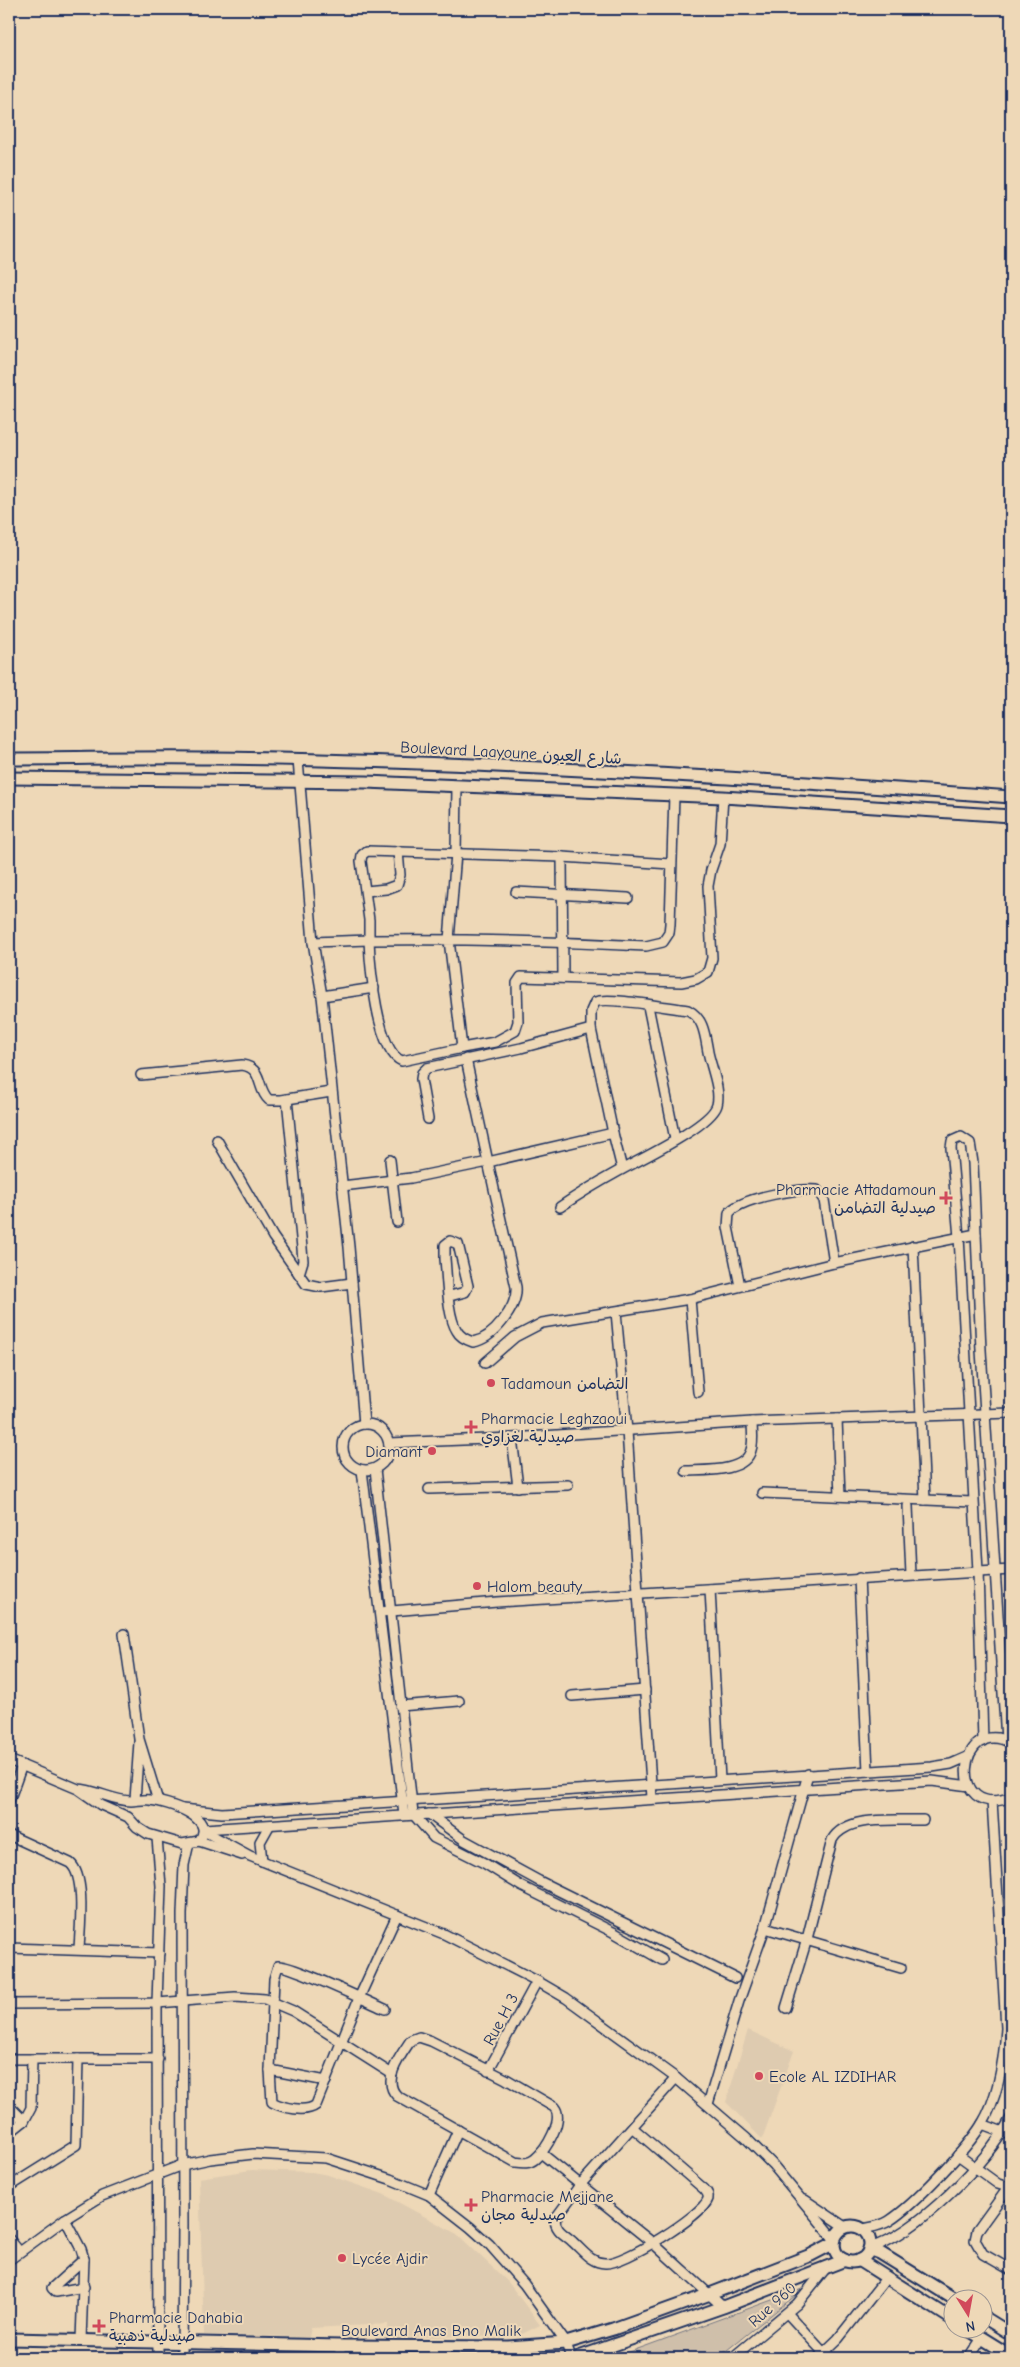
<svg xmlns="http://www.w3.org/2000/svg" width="1020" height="2367" viewBox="0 0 1020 2367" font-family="'Comic Neue','Playpen Sans Arabic',sans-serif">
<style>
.built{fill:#decbb0}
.green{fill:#cfbfaa;stroke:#757784}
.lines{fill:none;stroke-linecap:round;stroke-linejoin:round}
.minor-casing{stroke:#1b2f5e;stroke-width:12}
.tertiary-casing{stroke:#1b2f5e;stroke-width:15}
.minor{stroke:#eed8b7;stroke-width:9}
.tertiary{stroke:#eed8b7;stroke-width:11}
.poi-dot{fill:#d1495b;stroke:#eed8b7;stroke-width:2}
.labels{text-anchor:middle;stroke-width:4;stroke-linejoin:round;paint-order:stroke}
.street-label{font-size:16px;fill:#1b2f5e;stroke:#eed8b7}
.poi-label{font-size:16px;fill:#1b2f5e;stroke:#eed8b7;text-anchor:start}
</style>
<rect width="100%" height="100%" fill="#eed8b7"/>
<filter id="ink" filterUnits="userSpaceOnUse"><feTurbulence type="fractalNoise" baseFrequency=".02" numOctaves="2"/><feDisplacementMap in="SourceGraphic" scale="10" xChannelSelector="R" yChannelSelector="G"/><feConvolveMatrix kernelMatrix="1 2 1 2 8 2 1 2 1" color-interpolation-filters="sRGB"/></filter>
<g filter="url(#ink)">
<!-- built -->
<g class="built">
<polygon points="748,2030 794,2051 762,2139 726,2102"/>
<polygon points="251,2170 312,2172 328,2175 383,2194 457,2234 508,2282 540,2325 520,2335 388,2338 388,2324 311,2328 309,2337 204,2335 199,2178"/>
</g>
<!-- green -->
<polygon class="green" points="805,2288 717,2358 613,2358"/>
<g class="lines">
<defs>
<g id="minor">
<polyline points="298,760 313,942 322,996 349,1247 364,1424"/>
<path d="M 457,786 L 456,853 L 449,940 L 462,1048 L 402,1061 C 377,1052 370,965 369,940 C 461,939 554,941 646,946 L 663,942 L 669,933 L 670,924 L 674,795"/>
<polyline points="562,857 563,978"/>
<polyline points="366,891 386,889 397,885 400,875 398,851"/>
<polyline points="516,892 628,898"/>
<polyline points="313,942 369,940 369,920 361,861 362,855 367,851 562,857 671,864"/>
<polyline points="322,996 374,988"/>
<polyline points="648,1006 675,1139"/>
<polyline points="591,1029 613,1133"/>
<polyline points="462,1048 495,1042 515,1031 518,1022 517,983 521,977 681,982 696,979 708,972 712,958 708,886 711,870 720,844 723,797"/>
<path d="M 141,1075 L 242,1065 C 264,1068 256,1089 269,1100 L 281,1100 L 331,1092"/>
<polyline points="287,1099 302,1248 303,1261 299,1274"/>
<path d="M 428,1119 L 421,1079 L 422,1073 L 427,1068 L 521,1048 L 591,1029 L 591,1011 L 595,1002 C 608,996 669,1008 688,1010 C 704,1018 705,1036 708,1052 C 711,1067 721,1090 717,1105 C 711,1126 639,1160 619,1171 C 599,1182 579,1194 560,1207"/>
<polyline points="217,1140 273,1237 306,1284 321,1287 352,1283"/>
<polyline points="390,1160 397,1222"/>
<polyline points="342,1186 411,1178 488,1162 466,1059"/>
<polyline points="913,1246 925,1500"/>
<path d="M 740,1286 L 728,1227 L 729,1213 L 733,1209 C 749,1197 798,1188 817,1190 L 824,1200 L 834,1263"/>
<path d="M 450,1296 L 465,1292 L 468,1286 L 458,1244 L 450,1241 L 445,1245 L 445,1259 C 447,1277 447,1316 457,1331 C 460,1337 467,1340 473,1342 C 493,1339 518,1307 516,1287 L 488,1162 L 613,1133 L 622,1169"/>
<polyline points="690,1299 698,1392"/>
<polyline points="616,1312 627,1431 652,1798"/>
<polyline points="485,1363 515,1337 542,1323 690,1299 834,1263 976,1234"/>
<polyline points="837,1419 840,1496"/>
<circle cx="366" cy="1447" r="23"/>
<polyline points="512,1438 518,1487"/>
<polyline points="389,1443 512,1438 752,1422 1011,1413"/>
<polyline points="375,1469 413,1814 434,1838 484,1863 521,1886 613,1932 662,1960"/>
<polyline points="362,1470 404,1815"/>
<path d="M 686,1471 C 704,1470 745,1473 751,1450 C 754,1442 752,1431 752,1422"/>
<polyline points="429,1489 568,1485"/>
<polyline points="762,1493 973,1502"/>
<polyline points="908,1506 911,1575"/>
<polyline points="859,1578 868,1771"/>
<polyline points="710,1589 720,1780"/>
<polyline points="380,1612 497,1602 1011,1570"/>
<polyline points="124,1634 139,1739 158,1801"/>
<polyline points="1001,1665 1011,1665"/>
<polyline points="572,1696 645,1690"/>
<polyline points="400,1706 459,1701"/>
<polyline points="983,1741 978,1571 959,1237 951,1148 952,1141 961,1137 970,1143 973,1163 981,1350 1006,1740"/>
<path d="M 1011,1743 C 957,1714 946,1822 1011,1797"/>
<path d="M 9,1760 L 78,1789 L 101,1805 L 128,1817 L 137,1827 L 148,1834 L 182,1844 L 199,1841 C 218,1817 167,1802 150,1800 C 143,1799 137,1801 131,1801 C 114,1801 96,1790 78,1789"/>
<polyline points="135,1800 139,1742"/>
<polyline points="9,1801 22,1765"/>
<polyline points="182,1809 222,1813 932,1767 951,1764 967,1757"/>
<polyline points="429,1814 464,1840 539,1881 735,1978"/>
<polyline points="204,1829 932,1781 969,1786"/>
<polyline points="204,1831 250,1856 444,1934 537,1981 566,1998 676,2078 746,2138 772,2164 834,2239"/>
<path d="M 9,1835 L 70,1863 C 86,1876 80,1928 79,1949"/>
<polyline points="157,1838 161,1886 157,2003 158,2358"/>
<polyline points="199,1841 242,1855"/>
<polyline points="262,1861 260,1842 269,1826"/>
<polyline points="765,1928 901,1968"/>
<polyline points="9,1948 159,1953"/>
<polyline points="9,2004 157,2003 235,1997 265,1999 293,2011 392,2074"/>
<path d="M 786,2008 L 807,1939 L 832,1840 C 847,1814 896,1821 923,1820"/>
<path d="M 385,2009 C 368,2002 290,1964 278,1966 L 274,1979 L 270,2070 L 272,2102 C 283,2108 306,2113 316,2105 L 359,1998 L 397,1915"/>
<path d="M 419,2037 L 431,2041 L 506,2079 L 554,2107 C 565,2119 546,2150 535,2159 C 529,2164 523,2163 515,2162 L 397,2096 C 381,2080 401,2055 411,2040 Z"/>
<polyline points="9,2059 158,2059"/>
<polyline points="270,2070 326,2081"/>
<polyline points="488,2071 537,1981"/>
<polyline points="708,2104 739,2001 765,1928 808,1774"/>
<polyline points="9,2106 24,2121 31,2108 32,2059"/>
<polyline points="982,2124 1011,2135"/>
<path d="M 633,2128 L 704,2189 C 707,2192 709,2195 708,2199 C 703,2215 623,2265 605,2263 C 591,2263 583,2251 573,2242 C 566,2235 555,2231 555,2219 L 580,2185 L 676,2078"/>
<polyline points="9,2133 24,2121"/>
<polyline points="541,2153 654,2244 723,2307"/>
<polyline points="958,2155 998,2184 1011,2188"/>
<polyline points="9,2187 76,2145 78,2059"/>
<polyline points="1008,2188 977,2231 975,2240 983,2254 1011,2270"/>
<polyline points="429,2195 458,2130"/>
<polyline points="805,2200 845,2227"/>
<polyline points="65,2219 81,2249 84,2259 81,2340"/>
<path d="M 863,2229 C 872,2227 881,2226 889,2221 C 914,2205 966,2150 982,2124 C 999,2096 1004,2060 1006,2028 L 992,1801"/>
<polyline points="9,2239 19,2251"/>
<path d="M 870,2248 C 919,2232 986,2163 1011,2118"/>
<polyline points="84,2259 52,2288 56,2292 84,2287"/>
<polyline points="9,2260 65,2219 102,2196 182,2165 210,2159 253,2154 326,2158 390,2179 429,2195 470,2227 489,2244 524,2284 566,2343 571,2358"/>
<polyline points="787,2313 824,2353"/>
<polyline points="182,2358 183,2224 182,1914 184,1865 189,1843"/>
<polyline points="340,2358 340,2346"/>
<polyline points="732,2358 797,2304 826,2268"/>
<polyline points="818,2358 838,2339 887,2277"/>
<polyline points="969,2358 982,2338"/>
</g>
<g id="tertiary">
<path d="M 9,759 C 76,759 143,757 210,758 C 478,761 745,778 1011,797"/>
<polyline points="9,778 366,782 723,797 1011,816"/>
<circle cx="852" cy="2244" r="18"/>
<polyline points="869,2249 880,2253 956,2300"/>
<polyline points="859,2260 952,2319"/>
<polyline points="982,2316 1011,2334"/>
<polyline points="969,2330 1011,2356"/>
<polyline points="9,2339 340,2346 508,2347 566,2343 613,2329 710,2294 811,2255 834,2243"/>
<polyline points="576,2358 723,2307 845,2260"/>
</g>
</defs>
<!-- minor casing -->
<use href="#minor" class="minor-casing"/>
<!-- tertiary casing -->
<use href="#tertiary" class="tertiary-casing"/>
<!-- minor -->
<use href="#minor" class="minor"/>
<!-- tertiary -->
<use href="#tertiary" class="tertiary"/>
</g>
</g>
<!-- markers -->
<g class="poi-dot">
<path d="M943.5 1190.5h5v5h5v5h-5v5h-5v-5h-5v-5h5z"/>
<circle cx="491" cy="1383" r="5"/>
<path d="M468.5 1419.5h5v5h5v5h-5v5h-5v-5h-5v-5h5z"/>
<circle cx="432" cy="1451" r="5"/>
<circle cx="477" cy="1586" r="5"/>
<circle cx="759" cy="2076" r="5"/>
<path d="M468.5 2197.5h5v5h5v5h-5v5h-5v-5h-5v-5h5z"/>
<circle cx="342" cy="2258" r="5"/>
<path d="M96.5 2318.5h5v5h5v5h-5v5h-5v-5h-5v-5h5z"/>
</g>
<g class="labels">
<!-- street labels -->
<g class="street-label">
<text transform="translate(511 752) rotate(3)" y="6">Boulevard Laayoune شارع العيون</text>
<text transform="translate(500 2019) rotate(-62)" y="6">Rue H 3</text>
<text transform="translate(772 2304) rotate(-42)" y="6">Rue 960</text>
<text x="431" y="2336">Boulevard Anas Bno Malik</text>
</g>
<!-- poi labels -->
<g class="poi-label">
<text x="936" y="1195" text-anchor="end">Pharmacie Attadamoun<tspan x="936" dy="18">صيدلية التضامن</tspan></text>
<text x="501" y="1389">Tadamoun التضامن</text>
<text x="481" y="1424">Pharmacie Leghzaoui<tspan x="481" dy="18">صيدلية لغزاوي</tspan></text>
<text x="422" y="1457" text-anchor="end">Diamant</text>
<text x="487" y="1592">Halom beauty</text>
<text x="769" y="2082">Ecole AL IZDIHAR</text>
<text x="481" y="2202">Pharmacie Mejjane<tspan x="481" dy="18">صيدلية مجان</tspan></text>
<text x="352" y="2264">Lycée Ajdir</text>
<text x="109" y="2323">Pharmacie Dahabia<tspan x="109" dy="18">صيدلية ذهبية</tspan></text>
</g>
</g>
<!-- margin -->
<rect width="1020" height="2367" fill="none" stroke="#eed8b7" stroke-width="30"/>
<rect x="15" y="15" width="990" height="2337" fill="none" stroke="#1b2f5e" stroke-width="2" filter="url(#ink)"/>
<!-- north arrow -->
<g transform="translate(968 2314) rotate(169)"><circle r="24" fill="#eed8b7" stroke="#9a9493"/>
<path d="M0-4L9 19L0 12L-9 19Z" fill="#d1495b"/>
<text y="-8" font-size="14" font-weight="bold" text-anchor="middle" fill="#1b2f5e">N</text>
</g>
</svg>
